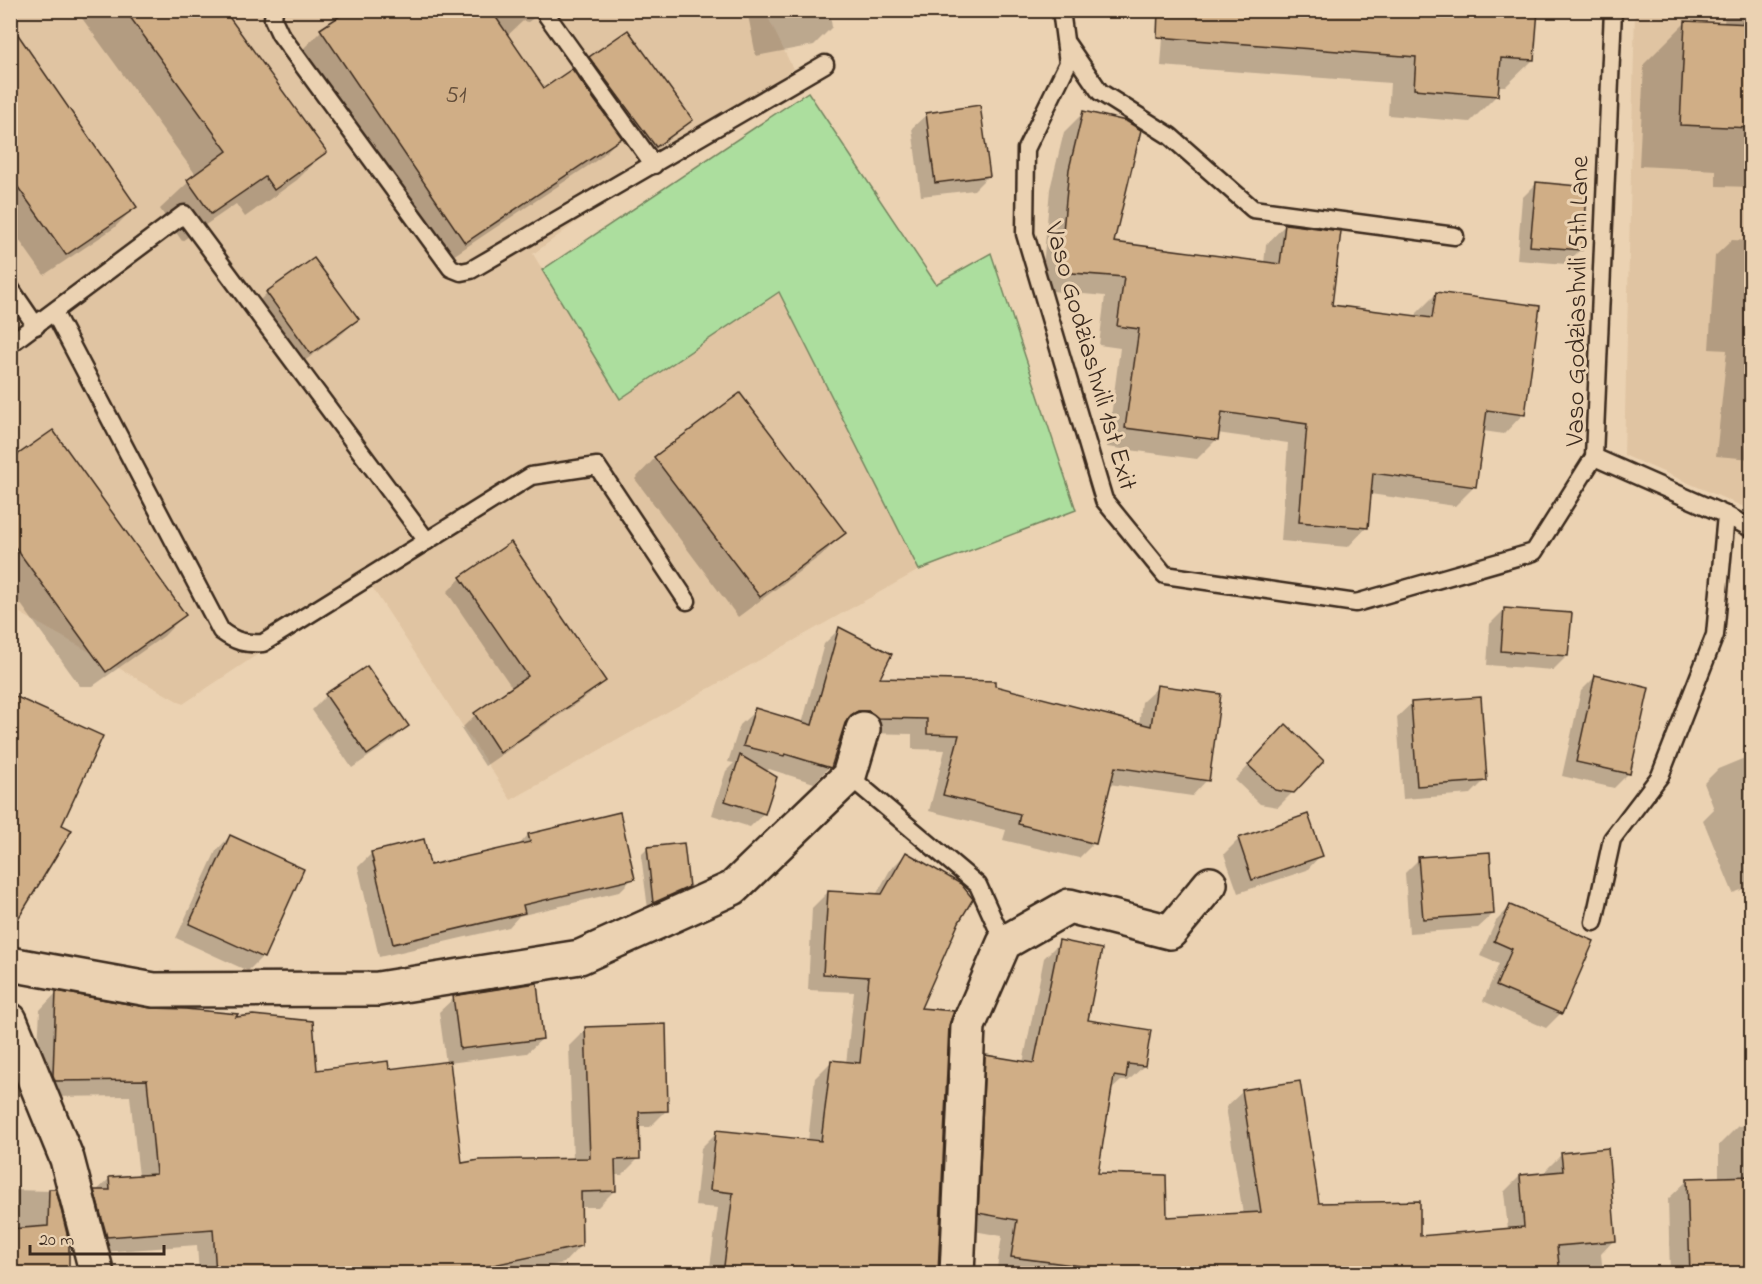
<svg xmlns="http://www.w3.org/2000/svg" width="1762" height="1284" viewBox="0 0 1762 1284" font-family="'Indie Flower',sans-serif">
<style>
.built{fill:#e0c4a2}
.green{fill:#acde9e;stroke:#74845e;stroke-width:1.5}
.shadow{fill:#0003}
.building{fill:#d0ae86;stroke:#3b2a1e;stroke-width:1.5}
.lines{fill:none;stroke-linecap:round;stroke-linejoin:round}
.lane-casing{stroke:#3b2a1e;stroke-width:21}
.street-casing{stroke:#3b2a1e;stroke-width:38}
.lane{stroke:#ebd2b2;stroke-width:16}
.street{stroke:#ebd2b2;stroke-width:33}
.labels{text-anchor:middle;stroke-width:6;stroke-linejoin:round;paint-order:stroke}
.number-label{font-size:24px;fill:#604b38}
.street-label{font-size:27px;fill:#3b2a1e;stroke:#ebd2b2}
</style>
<rect width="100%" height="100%" fill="#ebd2b2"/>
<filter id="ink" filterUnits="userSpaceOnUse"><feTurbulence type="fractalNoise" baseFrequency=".0167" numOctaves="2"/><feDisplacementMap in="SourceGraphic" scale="12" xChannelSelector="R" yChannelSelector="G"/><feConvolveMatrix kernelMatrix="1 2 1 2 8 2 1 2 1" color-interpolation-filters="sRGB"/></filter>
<g filter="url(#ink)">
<!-- built -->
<g class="built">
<polygon points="11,11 765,11 793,69 654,165 533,254 620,399 779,292 919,570 511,800 368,581 183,704 11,608"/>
<polygon points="1635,11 1751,11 1751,510 1624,455"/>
</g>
<!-- green -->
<polygon class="green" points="808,92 936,284 991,253 1076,510 919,570 779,292 620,399 542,270"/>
<!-- shadow -->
<g class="shadow">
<polygon points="76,10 222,10 325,152 297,180 245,217 236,204 182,241 160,209 196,175"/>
<polygon points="351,10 545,10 528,22 523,21 507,36 544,90 574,74 590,58 691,120 676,134 641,160 581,78 578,80 620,138 600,158 444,262 301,51 321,31"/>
<polygon points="747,10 829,10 832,27 814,45 756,56"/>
<polygon points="1165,10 1533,60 1506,86 1498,86 1497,95 1470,122 1388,115 1390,83 1161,66"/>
<polygon points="1725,10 1752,10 1752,187 1716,186 1716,170 1639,166 1644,64 1686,22 1724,24"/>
<polygon points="10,41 135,207 114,228 44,275 10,227"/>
<polygon points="1083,113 1113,243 1264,263 1266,245 1285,225 1330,306 1416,318 1417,313 1436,294 1523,414 1504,434 1483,431 1475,486 1455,506 1370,494 1367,527 1348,547 1281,541 1288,443 1217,433 1217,439 1197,459 1107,447 1120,348 1099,345 1105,296 1041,290 1050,189 1064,132"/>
<polygon points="927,114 988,176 974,190 921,196 912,128"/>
<polygon points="1537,183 1580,250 1566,264 1517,260 1522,198"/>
<polygon points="1732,240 1752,241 1752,459 1716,456 1727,350 1709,349 1715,256"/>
<polygon points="267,293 357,319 343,333 296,367 253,307"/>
<polygon points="655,458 844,533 823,554 738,617 635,479"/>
<polygon points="10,462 184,615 164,636 93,686 80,686 10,589"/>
<polygon points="461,578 604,681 589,695 485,766 461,729 475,715 513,689 447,592"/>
<polygon points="1505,609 1567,656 1553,670 1487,665 1490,624"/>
<polygon points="839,629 877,680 993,688 1139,724 1142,702 1158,687 1207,780 1192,796 1109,784 1094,843 1079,858 1003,840 1006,830 929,811 945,750 912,749 912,734 862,733 853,726 843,726 829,767 814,783 769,769 766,772 764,813 750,827 712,815 726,771 734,763 728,762 740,725 756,710 802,724 824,644"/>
<polygon points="1595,677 1629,773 1614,788 1562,776 1581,691"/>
<polygon points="326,696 407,726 393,740 352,768 312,710"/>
<polygon points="1412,703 1485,780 1471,794 1403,799 1397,717"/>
<polygon points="1272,741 1293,792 1278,807 1260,804 1235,780"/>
<polygon points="1752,755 1752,886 1733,893 1703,820 1714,809 1704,783 1718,769"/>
<polygon points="528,835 633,878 619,892 519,916 509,927 379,957 358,867 372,853 429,867 518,846"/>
<polygon points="230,836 262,957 248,971 176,938 216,851"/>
<polygon points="1239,839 1321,855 1307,870 1238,893 1224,854"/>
<polygon points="648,848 688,887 680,894 648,909 641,855"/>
<polygon points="906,854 958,921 919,1009 948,1025 938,1274 709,1274 718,1208 695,1206 701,1148 717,1132 808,1141 815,1078 831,1062 846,1064 854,992 808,990 812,908 828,892 876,895 890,870"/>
<polygon points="1419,859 1493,914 1478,928 1409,933 1405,873"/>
<polygon points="1510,907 1592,942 1560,1014 1546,1028 1483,1001 1499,964 1480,956 1496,921"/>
<polygon points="1060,942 1087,1021 1144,1066 1128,1081 1121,1081 1110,1091 1096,1174 1166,1219 1243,1214 1226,1107 1242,1092 1318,1204 1419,1237 1508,1230 1504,1192 1520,1176 1546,1174 1546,1170 1562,1154 1614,1240 1601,1254 1603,1274 996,1274 1002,1236 963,1229 970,1072 986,1057 1023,1063 1044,958"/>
<polygon points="56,993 151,1010 234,1019 316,1072 388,1070 446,1063 439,1012 454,998 542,1039 527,1053 449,1063 461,1165 573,1160 569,1046 586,1029 667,1110 650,1127 638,1127 639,1158 622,1175 614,1175 615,1190 598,1207 580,1207 580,1246 564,1263 511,1274 199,1274 197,1245 90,1253 78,1208 109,1179 139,1176 130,1096 51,1097 38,1048 40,1010"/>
<polygon points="1752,1125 1752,1274 1670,1274 1668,1199 1688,1180 1719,1178 1719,1145 1738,1126"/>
<polygon points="10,1190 54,1191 67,1274 10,1274"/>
<polygon points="559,1266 634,1270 634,1274 552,1274"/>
</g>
<!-- building -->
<g class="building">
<polygon points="125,10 224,10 327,152 274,190 265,177 211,214 187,180 227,151"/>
<polygon points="349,10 491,10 544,88 572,69 622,138 465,243 320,29"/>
<polygon points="1158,10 1538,10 1534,60 1501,58 1498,96 1414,89 1416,57 1157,37"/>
<polygon points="1685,21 1752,24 1752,128 1680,125"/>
<polygon points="10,23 137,207 66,255 10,176"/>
<polygon points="628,30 693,120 656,147 589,57"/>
<polygon points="980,105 990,176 935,183 926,113"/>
<polygon points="1083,111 1126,121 1141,130 1114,242 1280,264 1285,224 1341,231 1332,305 1432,318 1436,292 1540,306 1525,415 1487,410 1476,487 1373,473 1368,528 1299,522 1307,424 1222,412 1218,440 1125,428 1139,329 1117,326 1124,277 1059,272 1069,169"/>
<polygon points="1536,182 1588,187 1582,250 1530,246"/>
<polygon points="314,258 359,319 311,354 266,292"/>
<polygon points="740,393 846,533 760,597 654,457"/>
<polygon points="53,430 186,615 106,672 10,540 10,460"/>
<polygon points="511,542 606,681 500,753 474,713 528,676 460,577"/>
<polygon points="1504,608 1572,613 1568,656 1501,651"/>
<polygon points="839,627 892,654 880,678 995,681 995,686 1151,726 1157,685 1221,694 1209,781 1115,767 1096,844 1018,824 1020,814 943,795 959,735 927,734 927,719 878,718 869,711 858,711 851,715 845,723 831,768 785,754 784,756 743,746 755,708 812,725"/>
<polygon points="367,666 409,726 367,755 325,694"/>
<polygon points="1595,675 1649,688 1630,774 1576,762"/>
<polygon points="10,694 103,736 62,825 72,830 10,932"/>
<polygon points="1481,697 1487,781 1417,786 1411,702"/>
<polygon points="1286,724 1324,761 1294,793 1275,790 1248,765"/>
<polygon points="740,755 777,777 765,814 725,801"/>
<polygon points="620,812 635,879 523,905 525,913 393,944 371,852 424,839 430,865 530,842 528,834"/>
<polygon points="1308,814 1323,856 1252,880 1238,838"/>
<polygon points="230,835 304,869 264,958 189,924"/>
<polygon points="684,843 689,887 653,903 647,847"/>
<polygon points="906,852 961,884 973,899 959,922 921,1008 954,1011 949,1025 938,1274 723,1274 733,1193 710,1190 716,1130 821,1141 831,1060 860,1063 869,977 823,974 828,891 882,894"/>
<polygon points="1490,852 1494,914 1423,919 1418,857"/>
<polygon points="1510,905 1594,941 1562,1014 1496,986 1512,949 1494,941"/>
<polygon points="1059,940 1102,949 1088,1020 1151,1030 1145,1066 1128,1064 1126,1078 1114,1076 1098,1173 1166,1175 1167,1217 1261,1212 1242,1090 1300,1081 1319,1203 1420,1201 1420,1236 1524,1227 1520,1175 1563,1171 1561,1153 1608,1148 1616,1241 1557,1246 1560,1274 1143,1274 1011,1257 1017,1220 978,1213 985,1055 1034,1063"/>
<polygon points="537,983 543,1039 460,1049 453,996"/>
<polygon points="56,991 151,1008 185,1009 238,1014 236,1017 253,1015 313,1021 317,1070 388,1061 389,1069 450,1061 462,1163 479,1160 590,1158 585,1027 666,1024 668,1111 639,1112 640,1159 615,1160 616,1191 581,1192 582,1246 451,1274 216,1274 213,1229 107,1237 94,1190 110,1190 109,1177 156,1174 147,1080 55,1081 53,1075"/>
<polygon points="1752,1176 1752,1274 1690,1274 1687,1178"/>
<polygon points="49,1189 56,1189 69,1242 69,1274 10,1274 10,1229 48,1226"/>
</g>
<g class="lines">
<defs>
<g id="lane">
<polyline points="274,10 273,19 280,34 451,268 461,272 471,270 825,64"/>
<polyline points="543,10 654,165"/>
<polyline points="1061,10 1068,63 1026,149 1025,234 1104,500 1165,575 1356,603 1534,552 1594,457 1613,10"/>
<polyline points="1067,44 1100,92 1170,136 1253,209 1455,236"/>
<polyline points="10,288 36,326"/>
<path d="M 54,312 L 221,631 C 236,642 245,644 263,643 L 531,476 L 597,466 L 687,601"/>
<polyline points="10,344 184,214 427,541"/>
<polyline points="1594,457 1726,515 1752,529"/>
<polyline points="849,776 978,885 1004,943"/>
<polyline points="1594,922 1612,839 1660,776 1715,635 1726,515"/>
</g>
<g id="street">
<polyline points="10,964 154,990 378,989 580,957 733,888 849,776 863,729"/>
<polyline points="10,1020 67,1159 97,1274"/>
<polyline points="957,1274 968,1026 1004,943 1069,906 1170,932 1210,884"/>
</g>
</defs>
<!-- lane casing -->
<use href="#lane" class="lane-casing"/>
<!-- street casing -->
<use href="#street" class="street-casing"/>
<!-- lane -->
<use href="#lane" class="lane"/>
<!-- street -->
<use href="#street" class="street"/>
</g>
</g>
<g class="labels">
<!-- number labels -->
<g class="number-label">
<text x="456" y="102">51</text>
</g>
<!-- street labels -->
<g class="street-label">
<text transform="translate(1576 301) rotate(-89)" y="9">Vaso Godziashvili 5th Lane</text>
<text transform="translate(1092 356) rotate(74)" y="9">Vaso Godziashvili 1st Exit</text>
</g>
</g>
<!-- margin -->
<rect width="1762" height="1284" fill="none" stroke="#ebd2b2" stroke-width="36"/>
<rect x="18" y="18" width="1726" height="1248" fill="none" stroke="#3b2a1e" stroke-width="2" filter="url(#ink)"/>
<!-- scale -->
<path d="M30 1245v9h134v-9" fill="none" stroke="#3b2a1e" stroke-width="3"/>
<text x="39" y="1245" font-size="18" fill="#3b2a1e" stroke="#ebd2b2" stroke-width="4.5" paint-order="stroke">20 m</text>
</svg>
